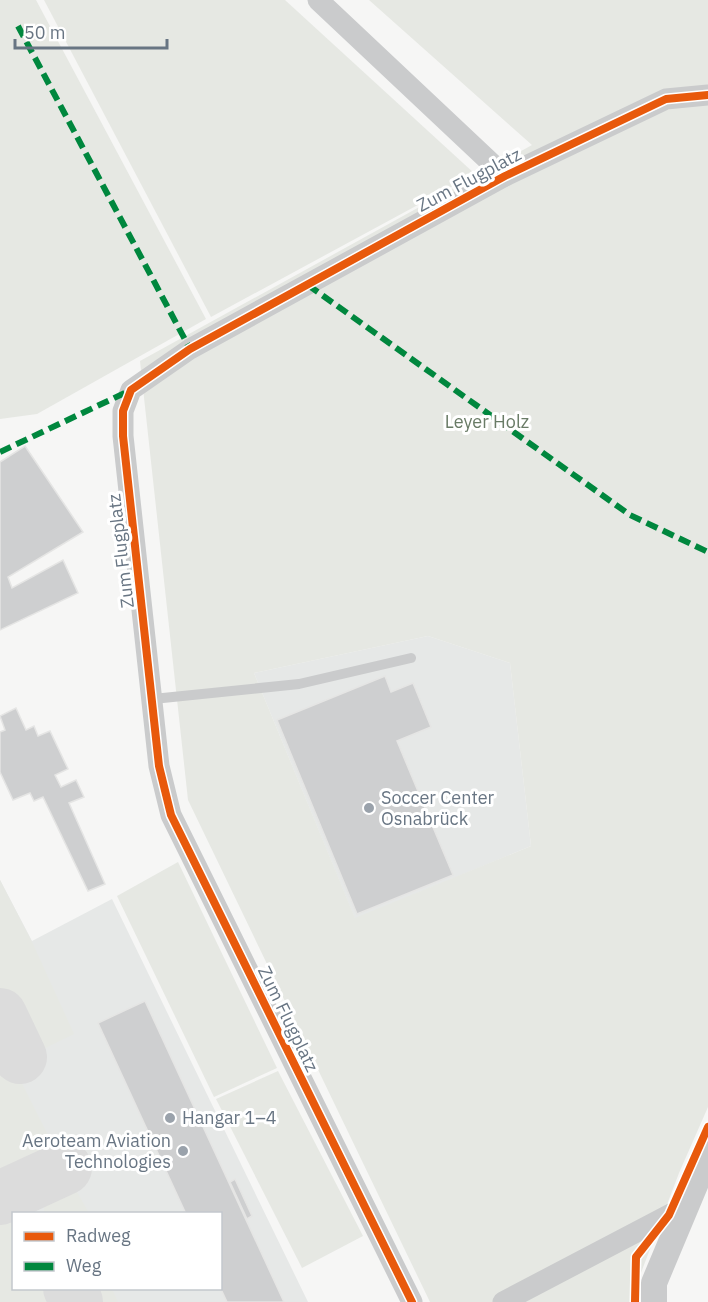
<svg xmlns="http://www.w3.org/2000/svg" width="708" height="1302" viewBox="0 0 708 1302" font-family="'IBM Plex Sans',sans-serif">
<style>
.built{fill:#e6e8e7;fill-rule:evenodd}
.green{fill:#e6e8e3;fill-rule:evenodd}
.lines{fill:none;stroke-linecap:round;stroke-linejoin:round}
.taxiway{stroke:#dcdcdc;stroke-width:54}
.building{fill:#cecfd0;stroke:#e5e5e4;stroke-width:1.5}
.service{stroke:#cacbcc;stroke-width:10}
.minor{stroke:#cacbcc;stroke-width:21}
.tertiary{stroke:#cacbcc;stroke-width:26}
.quiet{stroke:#00873e;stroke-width:6;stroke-dasharray:12 6;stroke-linecap:butt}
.cycleway-casing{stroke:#fff;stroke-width:11}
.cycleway{stroke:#e8590c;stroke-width:8}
.poi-dot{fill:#9aa2ab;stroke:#fff;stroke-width:2}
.labels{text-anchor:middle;stroke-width:6;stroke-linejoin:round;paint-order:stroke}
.street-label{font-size:18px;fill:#687583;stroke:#fff}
.park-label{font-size:18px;fill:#697b66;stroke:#fff}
.poi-label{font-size:18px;fill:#687583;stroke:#fff;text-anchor:start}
</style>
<rect width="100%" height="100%" fill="#f6f6f5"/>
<!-- built -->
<g class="built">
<polygon points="428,636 510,663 531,846 355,919 254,673"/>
<path d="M 0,880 L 32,941 L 112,899 L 308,1302 L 0,1302 ZM 14,1214 L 220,1214 L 220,1288 L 14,1288 Z"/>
</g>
<!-- green -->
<g class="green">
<polygon points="0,0 36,0 206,319 37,414 0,419"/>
<polygon points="44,0 285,0 475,174 211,317"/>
<path d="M 369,0 L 708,0 L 708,1107 L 679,1173 L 636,1286 L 636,1302 L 430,1302 L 188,800 L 140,361 L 532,145 ZM 428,636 L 510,663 L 531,846 L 355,918 L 254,673 Z"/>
<polygon points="178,862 277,1068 214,1097 117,896"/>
<polygon points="0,880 32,942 74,1034 33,1054 30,1052 0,989"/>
<polygon points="0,1040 58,1155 0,1183"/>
<polygon points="278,1071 363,1236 302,1268 216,1099"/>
<polygon points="70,1180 89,1213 44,1213 44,1193"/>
<polygon points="6,1211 13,1215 14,1288 59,1289 66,1302 0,1302 0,1214"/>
<polygon points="80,1289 112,1289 118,1302 86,1302"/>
</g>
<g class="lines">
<!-- taxiway -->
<g class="taxiway">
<polyline points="0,1015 20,1057"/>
<polyline points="0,1198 65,1168"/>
<polyline points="70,1288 76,1302"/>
</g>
</g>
<!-- building -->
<g class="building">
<polygon points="25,446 83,532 8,577 12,588 63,560 78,593 0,630 0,462"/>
<polygon points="385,676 391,692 413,683 431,727 397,741 453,875 357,914 277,720"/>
<polygon points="16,708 26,730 34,726 38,736 50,731 68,769 55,775 61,787 76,780 84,797 69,803 105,884 88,891 43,797 34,801 30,793 13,800 0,772 0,732 5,730 0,716"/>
<polygon points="145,1001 284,1302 227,1302 220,1287 220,1214 186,1214 98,1023"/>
<polygon points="235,1179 252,1216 247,1219 230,1182"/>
</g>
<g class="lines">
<!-- service -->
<polyline class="service" points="153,699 299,684 411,658"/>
<!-- minor -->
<g class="minor">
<polyline points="318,0 505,176"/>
<polyline points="412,1302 171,815 159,766 123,436 123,411 131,390 190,349 505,176 666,99 708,95"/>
<polyline points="503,1302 686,1206"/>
</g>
<!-- tertiary -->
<polyline class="tertiary" points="654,1302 654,1283 708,1154"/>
<!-- quiet -->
<g class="quiet">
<polyline points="18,26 190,349"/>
<polyline points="308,285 630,515 708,552"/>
<polyline points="0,452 131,390"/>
</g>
<defs>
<g id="cycleway">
<polyline points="412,1302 171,815 159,766 123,436 123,411 131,390 190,349 505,176 666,99 708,95"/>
<polyline points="635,1302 636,1257 669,1215 708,1127"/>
</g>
</defs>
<!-- cycleway casing -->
<use href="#cycleway" class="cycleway-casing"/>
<!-- cycleway -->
<use href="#cycleway" class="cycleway"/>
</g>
<!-- markers -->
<g class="poi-dot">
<circle cx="369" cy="808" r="6"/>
<circle cx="170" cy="1118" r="6"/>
<circle cx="183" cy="1151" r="6"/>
</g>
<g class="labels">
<!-- street labels -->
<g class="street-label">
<text transform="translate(469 180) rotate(-28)" y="6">Zum Flugplatz</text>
<text transform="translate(121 551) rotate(-97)" y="6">Zum Flugplatz</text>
<text transform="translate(288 1019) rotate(64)" y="6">Zum Flugplatz</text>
</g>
<!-- park labels -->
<g class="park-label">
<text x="487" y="428">Leyer Holz</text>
</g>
<!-- poi labels -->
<g class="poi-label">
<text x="381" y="804">Soccer Center<tspan x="381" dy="21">Osnabrück</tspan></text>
<text x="182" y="1124">Hangar 1–4</text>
<text x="171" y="1147" text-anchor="end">Aeroteam Aviation<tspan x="171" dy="21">Technologies</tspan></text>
</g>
</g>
<!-- legend -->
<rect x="12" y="1212" width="210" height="78" fill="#ffffff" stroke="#c3c8cd" stroke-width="1.5"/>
<rect x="24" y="1232" width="30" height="9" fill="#e8590c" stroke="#c3c8cd" stroke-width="1.5"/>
<text x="66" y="1242" font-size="18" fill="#687583">Radweg</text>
<rect x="24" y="1262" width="30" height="9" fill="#00873e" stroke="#c3c8cd" stroke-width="1.5"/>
<text x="66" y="1272" font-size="18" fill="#687583">Weg</text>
<!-- scale -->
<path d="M15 39v9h152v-9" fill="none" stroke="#687583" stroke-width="3"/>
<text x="24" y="39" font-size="18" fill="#687583" stroke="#ffffff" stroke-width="4.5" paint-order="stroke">50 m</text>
</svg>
